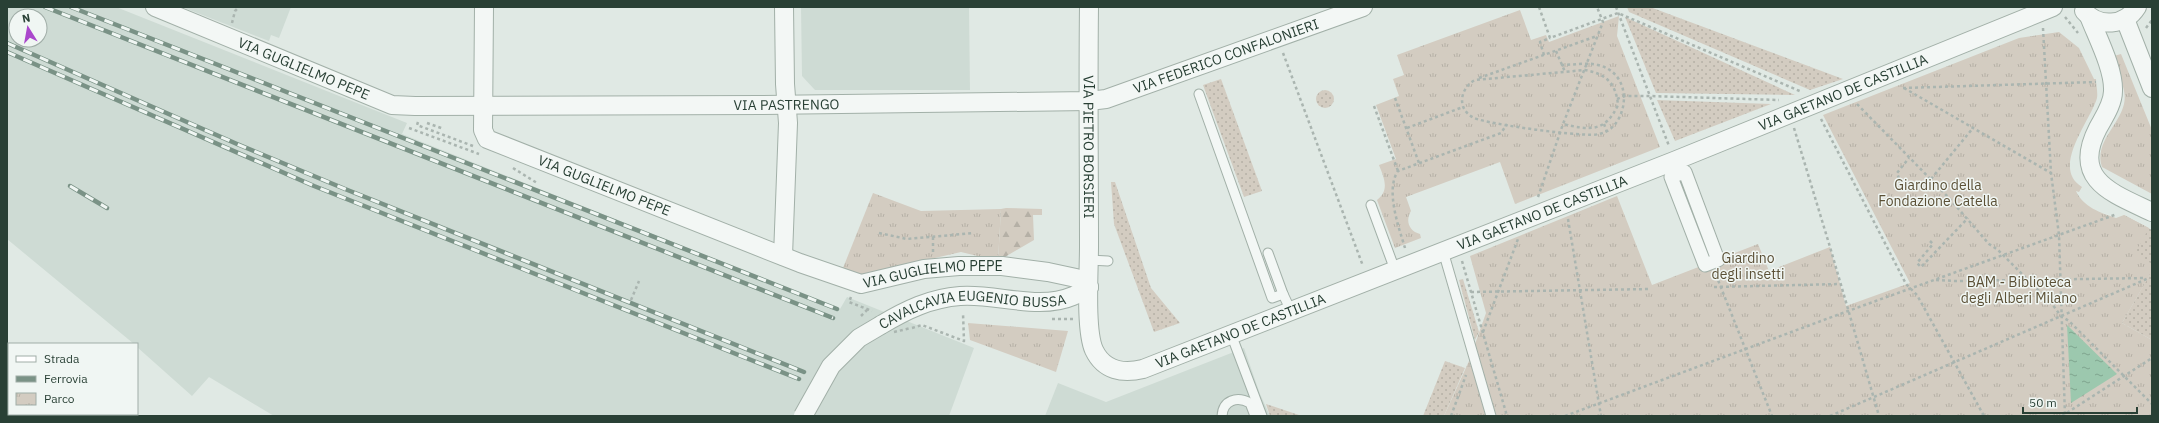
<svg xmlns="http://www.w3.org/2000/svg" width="2159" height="423" viewBox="0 0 2159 423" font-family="'IBM Plex Sans',sans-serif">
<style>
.built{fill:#cedbd4;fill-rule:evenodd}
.grass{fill:url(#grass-dots)}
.forest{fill:url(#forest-firs)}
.park{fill:url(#park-tufts)}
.water{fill:url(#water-ripples)}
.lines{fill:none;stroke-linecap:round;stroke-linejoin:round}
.service-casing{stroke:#a2b0a8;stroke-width:11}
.pedestrian-casing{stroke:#a2b0a8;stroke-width:15}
.minor-casing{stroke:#a2b0a8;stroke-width:20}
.secondary-casing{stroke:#a2b0a8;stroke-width:24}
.path{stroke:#aab5b0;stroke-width:2.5;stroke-dasharray:3 3;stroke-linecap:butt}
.service{stroke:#f3f7f5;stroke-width:9}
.pedestrian{stroke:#f3f7f5;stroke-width:13}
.minor{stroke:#f3f7f5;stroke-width:18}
.secondary{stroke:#fff;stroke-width:22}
.rail-casing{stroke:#7a9286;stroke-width:4.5}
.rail{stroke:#f0f6f3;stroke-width:3;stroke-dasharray:9;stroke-linecap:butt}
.minor-bridge-casing{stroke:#a2b0a8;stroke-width:20;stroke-linecap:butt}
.path-bridge{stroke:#aab5b0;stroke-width:2.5;stroke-dasharray:3 3;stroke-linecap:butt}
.minor-bridge{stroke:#f3f7f5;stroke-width:18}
.labels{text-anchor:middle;stroke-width:3;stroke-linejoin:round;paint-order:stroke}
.street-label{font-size:14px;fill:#294035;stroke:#f0f6f3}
.park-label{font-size:14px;fill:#5b5036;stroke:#f0f6f3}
</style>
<defs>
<pattern id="grass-dots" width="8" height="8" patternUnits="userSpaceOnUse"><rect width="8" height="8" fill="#d3ccc1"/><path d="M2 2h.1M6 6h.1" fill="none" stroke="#b5b0a6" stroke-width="1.8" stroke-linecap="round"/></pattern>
<pattern id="forest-firs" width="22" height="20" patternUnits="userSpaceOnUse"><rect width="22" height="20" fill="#d3ccc1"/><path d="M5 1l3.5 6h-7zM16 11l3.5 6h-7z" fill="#b5b0a6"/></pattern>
<pattern id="park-tufts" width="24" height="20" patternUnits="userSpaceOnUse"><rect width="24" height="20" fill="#d3ccc1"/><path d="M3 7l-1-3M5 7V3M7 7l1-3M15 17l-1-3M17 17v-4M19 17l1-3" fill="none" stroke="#b5b0a6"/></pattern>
<pattern id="water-ripples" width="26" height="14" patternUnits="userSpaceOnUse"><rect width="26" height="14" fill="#9cc8ae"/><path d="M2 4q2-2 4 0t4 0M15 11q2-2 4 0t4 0" fill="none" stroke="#7fa48e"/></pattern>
</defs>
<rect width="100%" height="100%" fill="#e0e9e4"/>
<!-- built -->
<g class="built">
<path d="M 7,7 L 116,7 L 407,123 L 402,134 L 840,309 L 847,297 L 974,348 L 949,416 L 274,416 L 209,377 L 192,396 L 137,347 L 137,344 L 134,344 L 7,239 ZM 16,16 L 40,16 L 40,40 L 16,40 Z"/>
<polygon points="182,7 291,7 279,38 271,35 269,41"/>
<polygon points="801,7 969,7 970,90 815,90 802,76"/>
<polygon points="1244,348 1260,394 1270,416 1045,416 1058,383 1106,402"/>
</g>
<!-- grass -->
<g class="grass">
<polygon points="1627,7 1650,7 1843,79 1810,90 1629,12"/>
<polygon points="1625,17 1795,95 1656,93"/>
<polygon points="1221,79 1262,191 1244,197 1203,85"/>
<circle cx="1325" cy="99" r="9"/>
<polygon points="1657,100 1771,104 1675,141"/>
<polygon points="1111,182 1115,182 1151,288 1180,323 1154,332 1114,224"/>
<polygon points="2124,215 2152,230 2152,340 2122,323 2150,274 2066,276"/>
<polygon points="1463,279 1479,332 1475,340 1459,280"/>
<polygon points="1445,361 1465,368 1444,416 1423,416"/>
<polygon points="1266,404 1302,416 1270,416"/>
</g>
<!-- forest -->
<polygon class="forest" points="1006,208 1042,209 1042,215 1033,215 1034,240 998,261 1001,209"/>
<!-- park -->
<g class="park">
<path d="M 1520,10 L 1531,40 L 1546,35 L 1549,42 L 1619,16 L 1617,36 L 1660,147 L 1515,204 L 1500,162 L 1406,197 L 1411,211 C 1405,221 1409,231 1420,234 L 1421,238 L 1395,248 L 1377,200 C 1390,190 1384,178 1379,165 L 1396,159 L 1376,105 L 1399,96 L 1393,79 L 1404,75 L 1397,55 Z"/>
<path d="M 2059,32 L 2079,48 L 2094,79 L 2096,79 C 2096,85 2098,92 2097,98 C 2091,120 2050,168 2082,187 L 2079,192 L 2076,191 C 2083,207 2101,213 2116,218 L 2124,215 L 2149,228 L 2135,253 L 2152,264 L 2152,271 L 2122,323 L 2152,340 L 2152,416 L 1444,416 L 1469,361 L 1486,313 L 1470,256 L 1617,196 L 1652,285 L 1758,244 L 1769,271 L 1830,247 L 1846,306 L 1910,283 L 1823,115 L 2019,38 Z"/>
<path d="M 2121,54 L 2152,130 L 2152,194 L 2102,167 C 2094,142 2119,126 2124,104 C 2128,89 2116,70 2110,57 Z"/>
<polygon points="873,193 921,211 1001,209 998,261 961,252 852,277 841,273"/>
<polygon points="968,323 1068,331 1056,372 970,340"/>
</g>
<!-- water -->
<polygon class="water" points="2067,325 2117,374 2071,403"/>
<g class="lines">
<defs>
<g id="service">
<polyline points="1199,94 1272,298 1283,294 1291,311"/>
<polyline points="1371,205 1395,270"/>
<polyline points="1443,251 1491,416"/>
<polyline points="1268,253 1283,294"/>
<polyline points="1089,260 1108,261"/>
<polyline points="1231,334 1262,416"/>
<path d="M 1222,416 C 1223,400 1237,396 1250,403 L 1255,416"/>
</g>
<polygon id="pedestrian" points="1685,172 1718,260 1705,265 1671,177"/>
<g id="minor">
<path id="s1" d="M 155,7 L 392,105 L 415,106 L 763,105 L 1089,101 L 1106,99 L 1363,7"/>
<path id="s2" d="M 484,7 L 483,130 L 487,139 L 800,263 L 861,284 L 924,269 L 959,266 L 1002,266 L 1048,272 L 1076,278 L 1089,287"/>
<path id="s3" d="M 1089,7 C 1088,87 1089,167 1089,247 C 1089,271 1085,330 1094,350 C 1104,371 1123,374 1143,369 L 1674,161 L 2053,7"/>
<path d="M 2084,11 C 2099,28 2125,26 2137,7"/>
<path d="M 2089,16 C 2097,37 2114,69 2113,91 C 2113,104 2104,117 2098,128 C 2071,180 2112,193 2152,212"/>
<polyline points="2125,19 2152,88"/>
<polyline points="783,256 788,123 785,84 784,7"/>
<path id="s4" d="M 881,325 C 906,310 931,298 960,296 C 996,293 1038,311 1073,296 C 1078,294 1083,290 1089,287"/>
</g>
<g id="secondary">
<polyline points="7,378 9,379"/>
<polyline points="94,414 99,416"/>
</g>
</defs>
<!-- service casing -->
<use href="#service" class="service-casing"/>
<!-- pedestrian casing -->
<use href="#pedestrian" class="pedestrian-casing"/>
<!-- minor casing -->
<use href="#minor" class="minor-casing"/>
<!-- secondary casing -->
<use href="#secondary" class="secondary-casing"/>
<!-- path -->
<g class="path">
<polyline points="1539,7 1550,38 1618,13 1802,92"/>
<polyline points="1616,7 1669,146"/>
<polyline points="2065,17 2078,33"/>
<polyline points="232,23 235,11 239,7"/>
<polyline points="2043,28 2051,173 2059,235 2065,416"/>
<polyline points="2146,28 2152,20"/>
<polyline points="1556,51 1565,72"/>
<polyline points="1283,53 1363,266"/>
<polyline points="1544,55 1540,42 1550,38"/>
<path d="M 1561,65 C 1574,65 1586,62 1598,65 C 1624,71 1630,99 1618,120 C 1613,128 1608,132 1599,134 C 1586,138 1487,124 1474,118 C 1456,109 1460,88 1475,80 L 1585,70 C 1606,74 1616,83 1618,105 C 1605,133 1589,130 1563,124"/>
<polyline points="1479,78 1597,36"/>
<polyline points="1903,88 2096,82"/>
<polyline points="1904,88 2051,173"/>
<polyline points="1395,98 1419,163"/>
<polyline points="1617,99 1625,96 1649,96 1779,100"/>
<polyline points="1857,104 1949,198 1989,244 1998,250 2052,304 2061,316 2069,321 2152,404"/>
<polyline points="1374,106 1398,171"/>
<polyline points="1821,119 1906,284 1917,295 1984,416"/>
<polyline points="418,122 417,125 473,146"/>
<polyline points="427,123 444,129"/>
<polyline points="1604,124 1607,132"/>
<polyline points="409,128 479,154"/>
<polyline points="1407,128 1463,107"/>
<polyline points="1794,128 1830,247 1879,416"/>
<polyline points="513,168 537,183"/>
<polyline points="1931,179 1973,128"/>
<polyline points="1901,184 1897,173 1909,158"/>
<polyline points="1538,197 1563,124 1603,22 1597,7"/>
<polyline points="1943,201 1947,196"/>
<polyline points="1568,219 1601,416"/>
<polyline points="879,233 907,239 974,233"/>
<polyline points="933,237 933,253"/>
<polyline points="1930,241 1933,244 1917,263 1921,267 1968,218"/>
<path d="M 1405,248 C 1399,228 1385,190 1398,171 L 1501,133 L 1507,124"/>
<polyline points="1462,261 1507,416"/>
<polyline points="1716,275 1772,416"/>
<polyline points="1936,280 1956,281 2146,278"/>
<polyline points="1714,287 1840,284"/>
<polyline points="1471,292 1650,289"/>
<polyline points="851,297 849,302 872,311"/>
<polyline points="631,300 639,281"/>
<polyline points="1052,319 1073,319"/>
<polyline points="912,328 922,325 964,341 963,313"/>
<polyline points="1483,332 1518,239"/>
<polyline points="1451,416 1466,375"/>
<polyline points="1565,416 1848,311 2117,214"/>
<polyline points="1830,416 2149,278"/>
<polyline points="2062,416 2152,358"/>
</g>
<!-- service -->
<use href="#service" class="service"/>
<!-- pedestrian -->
<use href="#pedestrian" class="pedestrian"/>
<!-- minor -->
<use href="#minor" class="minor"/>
<!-- secondary -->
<use href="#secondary" class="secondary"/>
<defs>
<g id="rail">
<polyline points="45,7 833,318"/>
<polyline points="71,7 837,309"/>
<polyline points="7,43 237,144 345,189 804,372"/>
<polyline points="7,52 314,186 799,379"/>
<polyline points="70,186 107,208"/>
</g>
</defs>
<!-- rail casing -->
<use href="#rail" class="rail-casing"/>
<!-- rail -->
<use href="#rail" class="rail"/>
<defs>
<polyline id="minor-bridge" points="803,416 831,366 859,338 881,325"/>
</defs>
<!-- minor-bridge casing -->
<use href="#minor-bridge" class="minor-bridge-casing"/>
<!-- path-bridge -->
<g class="path-bridge">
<polyline points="861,316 868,309"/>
<polyline points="894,332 911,328"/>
</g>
<!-- minor-bridge -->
<use href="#minor-bridge" class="minor-bridge"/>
</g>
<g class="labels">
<!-- street labels -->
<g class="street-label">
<text dy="5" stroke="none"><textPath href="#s1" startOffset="1098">VIA FEDERICO CONFALONIERI</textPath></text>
<text dy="5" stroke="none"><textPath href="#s1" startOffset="161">VIA GUGLIELMO PEPE</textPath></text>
<text dy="5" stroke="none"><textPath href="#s3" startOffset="1154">VIA GAETANO DE CASTILLIA</textPath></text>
<text dy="5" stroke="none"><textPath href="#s1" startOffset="651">VIA PASTRENGO</textPath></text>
<text dy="5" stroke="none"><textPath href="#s3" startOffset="140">VIA PIETRO BORSIERI</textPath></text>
<text dy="5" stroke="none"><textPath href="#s2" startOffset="259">VIA GUGLIELMO PEPE</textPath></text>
<text dy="5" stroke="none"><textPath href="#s3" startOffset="830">VIA GAETANO DE CASTILLIA</textPath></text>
<text dy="5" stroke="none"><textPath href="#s2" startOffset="607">VIA GUGLIELMO PEPE</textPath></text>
<text dy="5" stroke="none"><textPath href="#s4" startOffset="95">CAVALCAVIA EUGENIO BUSSA</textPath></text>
<text dy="5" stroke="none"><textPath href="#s3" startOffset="506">VIA GAETANO DE CASTILLIA</textPath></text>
</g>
<!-- park labels -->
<g class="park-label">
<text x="1938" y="190">Giardino della<tspan x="1938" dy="16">Fondazione Catella</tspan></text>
<text x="1748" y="263">Giardino<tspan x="1748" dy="16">degli insetti</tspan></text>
<text x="2019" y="287">BAM - Biblioteca<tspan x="2019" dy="16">degli Alberi Milano</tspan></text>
</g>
</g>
<!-- border -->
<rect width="2159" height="423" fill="none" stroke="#294035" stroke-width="16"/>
<!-- legend -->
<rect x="8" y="343" width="130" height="72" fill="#f0f6f3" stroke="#a0ada7"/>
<rect x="16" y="356" width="20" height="6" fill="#ffffff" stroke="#a0ada7"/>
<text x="44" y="363" font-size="12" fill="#294035">Strada</text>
<rect x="16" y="376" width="20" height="6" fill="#7a9286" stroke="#a0ada7"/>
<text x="44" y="383" font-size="12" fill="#294035">Ferrovia</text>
<rect x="16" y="393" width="20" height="12" fill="url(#park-tufts)" stroke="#a0ada7"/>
<text x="44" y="403" font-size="12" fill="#294035">Parco</text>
<!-- north arrow -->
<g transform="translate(28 28) rotate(349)"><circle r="19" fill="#f0f6f3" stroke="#a0ada7"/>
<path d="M0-3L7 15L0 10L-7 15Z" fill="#aa47cc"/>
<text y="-6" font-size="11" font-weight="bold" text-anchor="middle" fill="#294035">N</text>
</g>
<!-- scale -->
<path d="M2023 407v6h114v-6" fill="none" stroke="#294035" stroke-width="2"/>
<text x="2029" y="407" font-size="12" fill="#294035" stroke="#f0f6f3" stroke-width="3" paint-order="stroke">50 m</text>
</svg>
